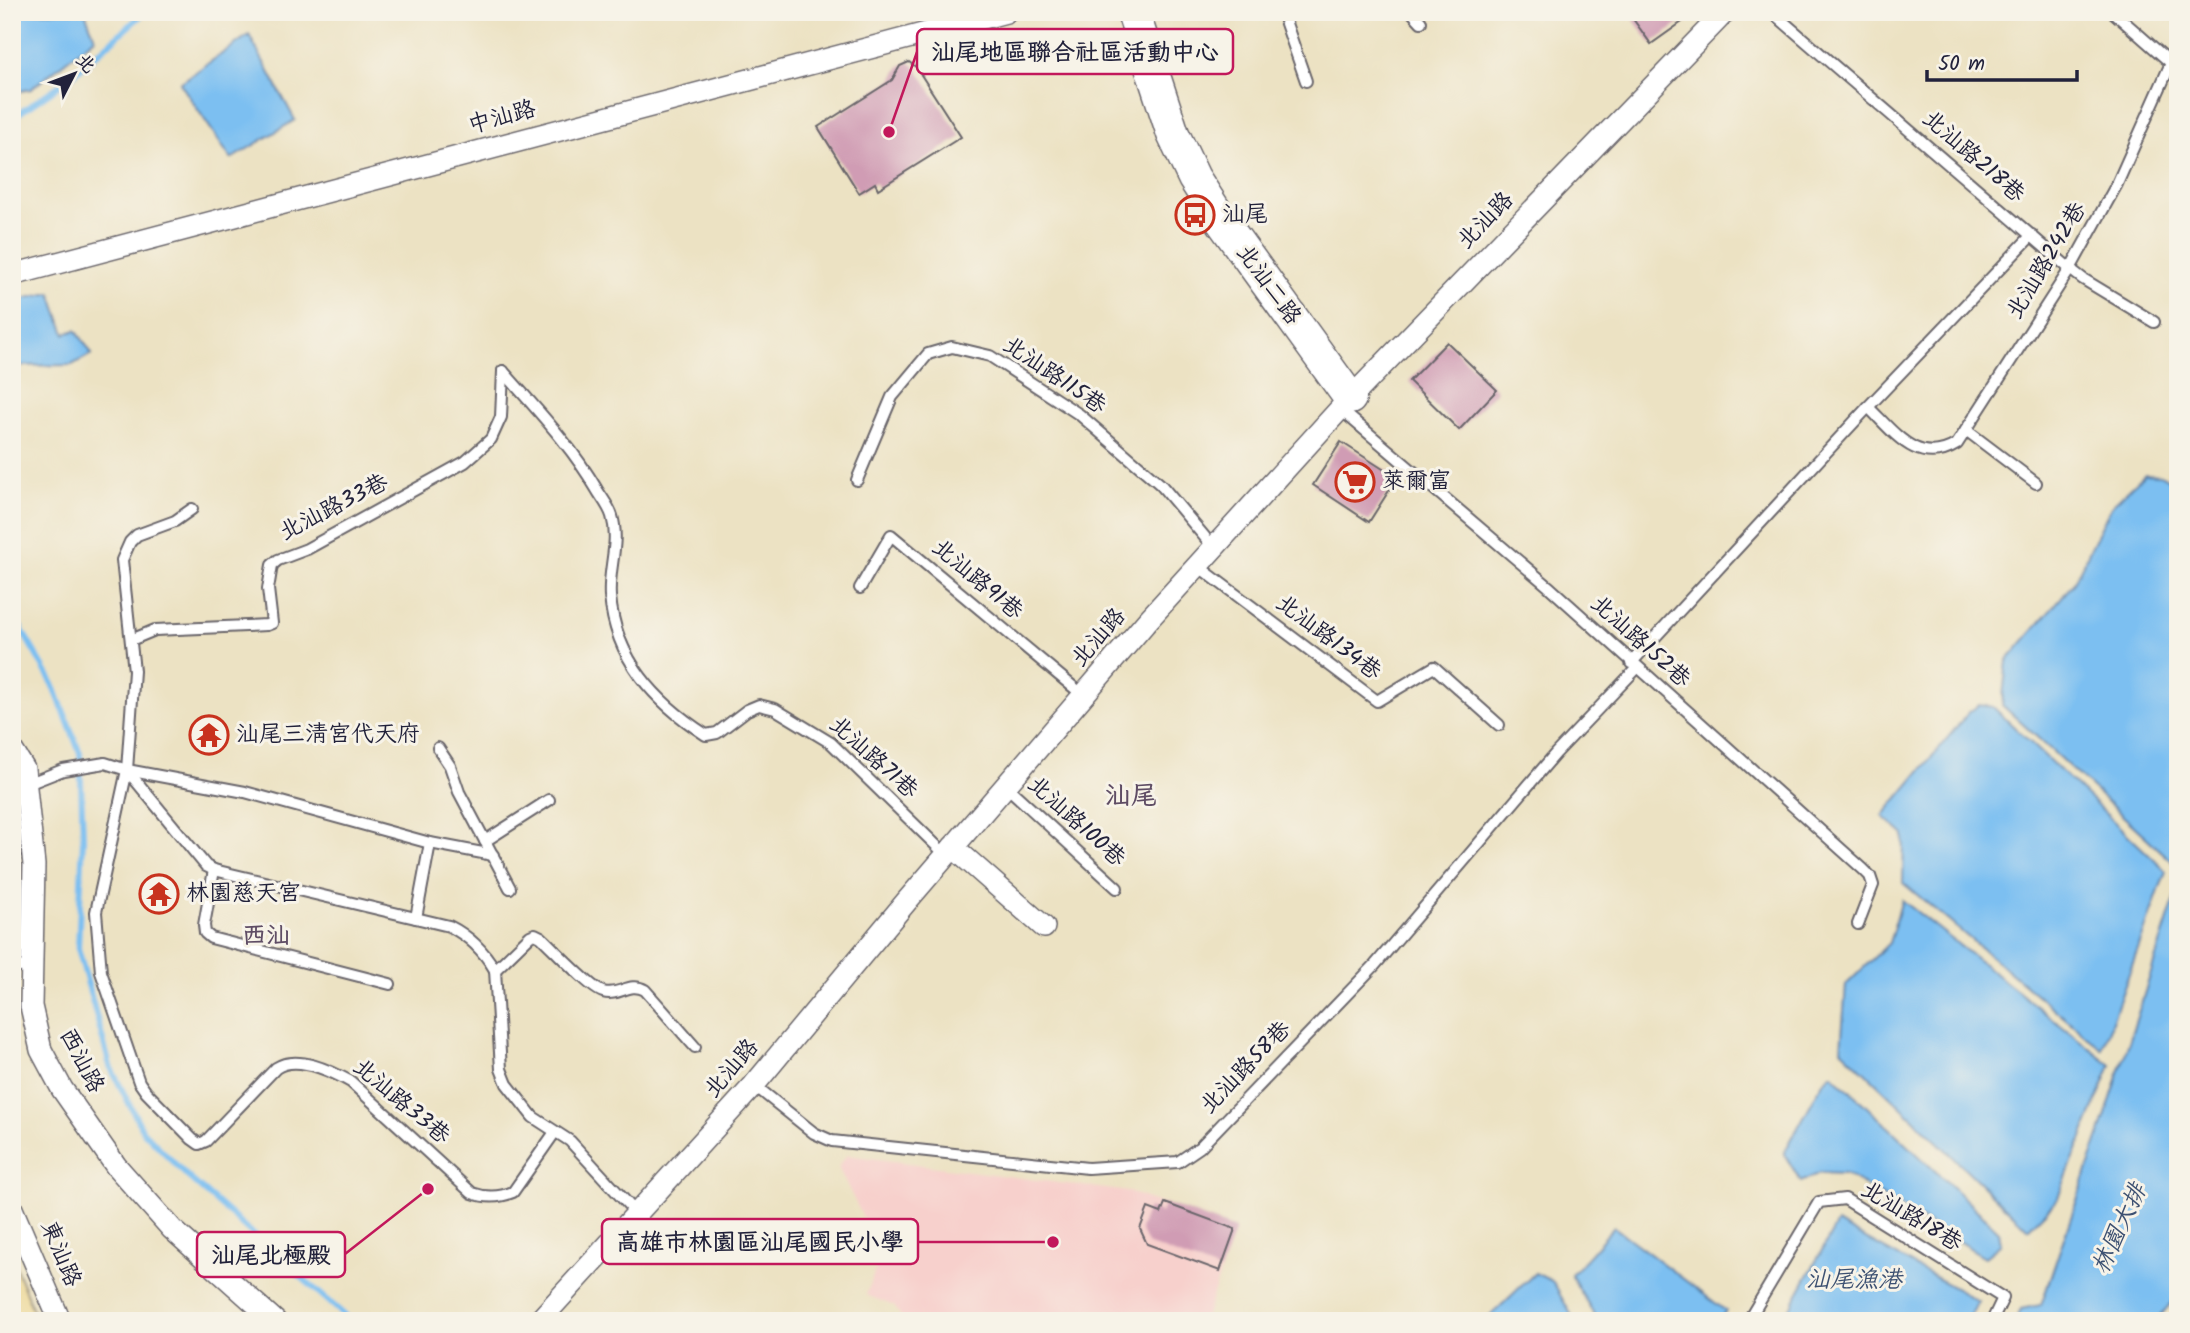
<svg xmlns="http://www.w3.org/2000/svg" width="2190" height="1333" font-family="Kalam,'LXGW WenKai TC',sans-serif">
	<rect width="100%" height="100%" fill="#f7f3e8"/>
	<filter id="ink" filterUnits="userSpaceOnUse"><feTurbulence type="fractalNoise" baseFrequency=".0143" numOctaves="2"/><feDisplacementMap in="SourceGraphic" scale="14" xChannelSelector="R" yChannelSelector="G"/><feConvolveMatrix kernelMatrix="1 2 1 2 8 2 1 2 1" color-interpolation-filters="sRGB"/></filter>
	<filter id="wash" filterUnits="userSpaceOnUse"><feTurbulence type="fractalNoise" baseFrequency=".00686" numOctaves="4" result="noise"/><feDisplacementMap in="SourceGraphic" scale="28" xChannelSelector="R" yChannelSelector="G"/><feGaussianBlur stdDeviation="1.57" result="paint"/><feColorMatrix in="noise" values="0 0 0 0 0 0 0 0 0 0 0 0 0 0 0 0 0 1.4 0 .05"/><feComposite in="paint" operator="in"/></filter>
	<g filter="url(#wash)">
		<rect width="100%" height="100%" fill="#ece2c3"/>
		<path fill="#f7d0cc" d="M847 1155 1129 1192 1235 1230 1204 1321H904L894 1306 866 1295 881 1254 838 1167Z"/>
		<path fill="#eeda9e" stroke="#887e6c" stroke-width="2" d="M12 1259 36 1317 38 1321H12Z"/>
		<g fill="#7bbff1" stroke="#4e7096" stroke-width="2">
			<path d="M12 12H85L95 38 31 89 15 92 12 82Z"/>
			<path d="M249 35 295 120 231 159 180 83Z"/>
			<path d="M51 293 65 334 76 330 92 354 72 365 12 366V301Z"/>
			<path d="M2145 474 2161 475 2178 485V851L2173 862 2002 705 2007 661 2073 584 2112 505Z"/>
			<path d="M1979 705 1993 707 2166 871 2102 1049 1903 883 1904 835 1883 816 1969 712Z"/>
			<path d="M2178 888V1295L2156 1321H2016L2021 1309 2041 1305 2100 1133Z"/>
			<path d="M1902 900 2111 1065 2057 1200 2028 1229 1841 1049 1846 985 1889 943Z"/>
			<path d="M1832 1074 1999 1231 2001 1244 1985 1257 1845 1174 1819 1173 1801 1182 1784 1153 1823 1082Z"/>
			<path d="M1837 1223 1978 1301 1968 1321H1783Z"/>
			<path d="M1614 1227 1726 1311 1719 1321H1598L1571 1275Z"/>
			<path d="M1535 1273 1552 1281 1575 1321H1485Z"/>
		</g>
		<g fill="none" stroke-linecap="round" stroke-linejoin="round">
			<g stroke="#7bbff1" stroke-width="6">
				<path d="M12 118 66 81 145 12"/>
				<path d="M12 613 53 684 80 753 83 839 78 948 110 1066 143 1131 187 1176 351 1321"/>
			</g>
		</g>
		<g id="blocks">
			<g fill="#d09cb4">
				<path d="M1628 12H1675L1682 22 1651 44Z"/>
				<path d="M909 62 916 67 961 137 878 189 875 183 859 193 818 127 892 80 900 66Z"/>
				<path d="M1447 342 1497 390 1459 430 1409 381Z"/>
				<path d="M1341 442 1397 478 1369 522 1313 485Z"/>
				<path d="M1165 1203 1235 1229 1220 1271 1147 1244 1140 1229 1148 1208 1161 1213Z"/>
			</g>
		</g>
	</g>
	<g filter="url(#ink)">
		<use href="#blocks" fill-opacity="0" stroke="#69656b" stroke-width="2"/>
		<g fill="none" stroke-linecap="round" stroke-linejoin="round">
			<g stroke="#69656b" stroke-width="14">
				<g id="lane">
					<path d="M1282 12 1306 81"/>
					<path d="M1412 12 1421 22"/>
					<path d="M1772 12 2070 269 2083 279 2154 322"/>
					<path d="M503 371C536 409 571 445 596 488 601 497 609 506 612 516 620 543 608 568 610 596 615 659 655 702 706 735L717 733 747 710 759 705 775 709 831 743 946 855"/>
					<path d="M1868 407C1894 432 1918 468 1957 444L2070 269 2117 184 2171 63 2113 12"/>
					<path d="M1340 409 1548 586 1863 869 1870 876 1873 885 1858 924"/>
					<path d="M1966 430 2036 483"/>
					<path d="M857 480 892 397 928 354 952 347 990 356 1080 415 1161 485 1214 548"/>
					<path d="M192 509 175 521 137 535 130 542 122 560 134 671 127 770 96 912 101 972 139 1082 146 1092 192 1139 199 1144 206 1141 276 1068C297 1054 331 1071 351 1082L472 1193C486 1198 499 1198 513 1192L555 1132"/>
					<path d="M1198 566 1377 701 1434 667 1499 725"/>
					<path d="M860 588 891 535 1084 696"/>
					<path d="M131 640 155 630 267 625 272 623 268 589 272 565 278 560 307 549 465 462 491 439 501 417 503 371"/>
					<path d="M1631 663 1868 407 2032 235"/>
					<path d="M438 748 450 766 459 792 510 888"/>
					<path d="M127 770 245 792 430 843 493 855"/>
					<path d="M25 785 63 770 105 763 127 770 206 866 214 870 449 926C469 936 484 951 495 970L501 1069 507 1084 533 1117 570 1141 637 1214"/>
					<path d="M1006 786 1117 888"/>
					<path d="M485 841 549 800"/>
					<path d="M214 870 204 925 205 933 211 938 390 984"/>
					<path d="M416 918 430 843"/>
					<path d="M12 968 32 965"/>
					<path d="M495 970 530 936 535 934 541 937C553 948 591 989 603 992 619 997 629 981 645 990L695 1047"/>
					<path d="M754 1085 814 1133 832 1141 1088 1168 1178 1162 1200 1147 1375 965 1556 753 1637 668"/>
					<path d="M1748 1321 1819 1202 1845 1199 2003 1298 1992 1321"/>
				</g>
			</g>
			<g stroke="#69656b" stroke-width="24">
				<g id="street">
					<path d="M12 275 1006 12"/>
					<path d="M12 750 24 769 34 865 31 1006 41 1050 62 1089 116 1166 172 1229 275 1321"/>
					<path d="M953 847 1044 927"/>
					<path d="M12 1209 60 1321"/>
					<path d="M539 1321 754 1085 906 902 1148 620 1340 409 1725 12"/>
				</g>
			</g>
			<g stroke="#69656b" stroke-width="35">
				<path id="secondary" d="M1133 12 1173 134 1194 178 1219 217 1350 398"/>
			</g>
			<use href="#lane" stroke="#fff" stroke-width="10"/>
			<use href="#street" stroke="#fff" stroke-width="21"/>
			<use href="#secondary" stroke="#fff" stroke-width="32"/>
		</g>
	</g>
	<defs>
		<g id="bus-ring" transform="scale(2.0125)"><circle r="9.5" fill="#f7f3e8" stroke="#c8321e" stroke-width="1.5"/><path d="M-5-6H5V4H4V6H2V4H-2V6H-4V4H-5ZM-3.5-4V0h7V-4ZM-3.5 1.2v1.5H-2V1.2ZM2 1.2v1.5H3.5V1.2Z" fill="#c8321e"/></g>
		<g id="supermarket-ring" transform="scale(2.0125)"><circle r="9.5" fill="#f7f3e8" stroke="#c8321e" stroke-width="1.5"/><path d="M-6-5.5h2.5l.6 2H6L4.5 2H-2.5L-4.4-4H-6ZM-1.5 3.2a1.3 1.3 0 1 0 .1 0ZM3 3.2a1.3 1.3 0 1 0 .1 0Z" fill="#c8321e"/></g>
		<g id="temple-ring" transform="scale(2.0125)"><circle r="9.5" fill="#f7f3e8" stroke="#c8321e" stroke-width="1.5"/><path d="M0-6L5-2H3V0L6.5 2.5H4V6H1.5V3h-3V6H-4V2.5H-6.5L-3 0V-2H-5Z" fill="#c8321e"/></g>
	</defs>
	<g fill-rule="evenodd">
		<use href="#bus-ring" x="1195" y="215"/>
		<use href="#supermarket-ring" x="1355" y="482"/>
		<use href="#temple-ring" x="209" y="735"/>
		<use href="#temple-ring" x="159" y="894"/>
	</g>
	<g text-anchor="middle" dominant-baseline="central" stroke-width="6" stroke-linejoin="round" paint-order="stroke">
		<g font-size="23" fill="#22223b" stroke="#f7f3e8">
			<text transform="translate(502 118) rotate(-15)">中汕路</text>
			<text transform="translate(1973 157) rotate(41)">北汕路218巷</text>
			<text transform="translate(1486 221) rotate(-46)">北汕路</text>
			<text transform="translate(2047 261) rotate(-59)">北汕路242巷</text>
			<text transform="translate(1268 285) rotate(54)">北汕二路</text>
			<text transform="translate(1054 376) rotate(34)">北汕路115巷</text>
			<text transform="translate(334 508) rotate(-27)">北汕路33巷</text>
			<text transform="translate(977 580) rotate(40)">北汕路91巷</text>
			<text transform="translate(1099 638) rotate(-49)">北汕路</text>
			<text transform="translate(1328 638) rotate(37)">北汕路134巷</text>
			<text transform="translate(1640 642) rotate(42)">北汕路152巷</text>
			<text transform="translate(873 758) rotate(42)">北汕路71巷</text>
			<text transform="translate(1076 822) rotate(42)">北汕路100巷</text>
			<text transform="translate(81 1061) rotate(62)">西汕路</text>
			<text transform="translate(1246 1068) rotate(-46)">北汕路58巷</text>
			<text transform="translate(732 1069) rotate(-49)">北汕路</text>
			<text transform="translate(401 1102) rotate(40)">北汕路33巷</text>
			<text transform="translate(1911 1217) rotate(31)">北汕路18巷</text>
			<text transform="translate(60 1254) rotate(67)">東汕路</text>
		</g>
		<g font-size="23" fill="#22223b" stroke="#f7f3e8" text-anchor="start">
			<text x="1222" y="215">汕尾</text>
			<text x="1382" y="482">萊爾富</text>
			<text x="236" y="735">汕尾三清宮代天府</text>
			<text x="186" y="894">林園慈天宮</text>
		</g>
		<g font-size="24" font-weight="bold" fill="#5f4d65" stroke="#f7f3e8">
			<text x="266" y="936">西汕</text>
		</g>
		<g font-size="24" font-style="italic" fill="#3d5172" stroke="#f7f3e8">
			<text transform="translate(2120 1229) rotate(-65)">林園大排</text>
			<text x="1854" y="1280">汕尾漁港</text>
		</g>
		<g font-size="26" font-weight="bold" fill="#5f4d65" stroke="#f7f3e8">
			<text x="1131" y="797">汕尾</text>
		</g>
	</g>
	<path fill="none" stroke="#c2185b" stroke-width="2.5" d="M889 132L917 52M1053 1242L918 1242M428 1189L345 1254"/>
	<g fill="#c2185b" stroke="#f7f3e8" stroke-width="2.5">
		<circle cx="889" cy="132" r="7"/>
		<circle cx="1053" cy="1242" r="7"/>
		<circle cx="428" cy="1189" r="7"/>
	</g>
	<g fill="#f7f3e8" stroke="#c2185b" stroke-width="2.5">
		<rect x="917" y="29" width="316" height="45" rx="7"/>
		<rect x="602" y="1219" width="316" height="45" rx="7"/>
		<rect x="197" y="1232" width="148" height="45" rx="7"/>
	</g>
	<g font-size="24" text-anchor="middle" font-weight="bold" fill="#22223b">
		<text x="1075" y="60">汕尾地區聯合社區活動中心</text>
		<text x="760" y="1250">高雄市林園區汕尾國民小學</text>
		<text x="271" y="1263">汕尾北極殿</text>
	</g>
	<rect width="2190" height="1333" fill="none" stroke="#f7f3e8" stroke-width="42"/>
	<g transform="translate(74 74) rotate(48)" stroke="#f7f3e8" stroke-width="5" paint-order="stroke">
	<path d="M0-5L12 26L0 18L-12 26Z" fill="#22223b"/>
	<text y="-10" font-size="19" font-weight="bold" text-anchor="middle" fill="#22223b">北</text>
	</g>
	<path d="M1927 70v10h150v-10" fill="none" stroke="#22223b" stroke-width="3.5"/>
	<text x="1938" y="70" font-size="21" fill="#22223b" stroke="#f7f3e8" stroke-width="5" paint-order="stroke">50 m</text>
</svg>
